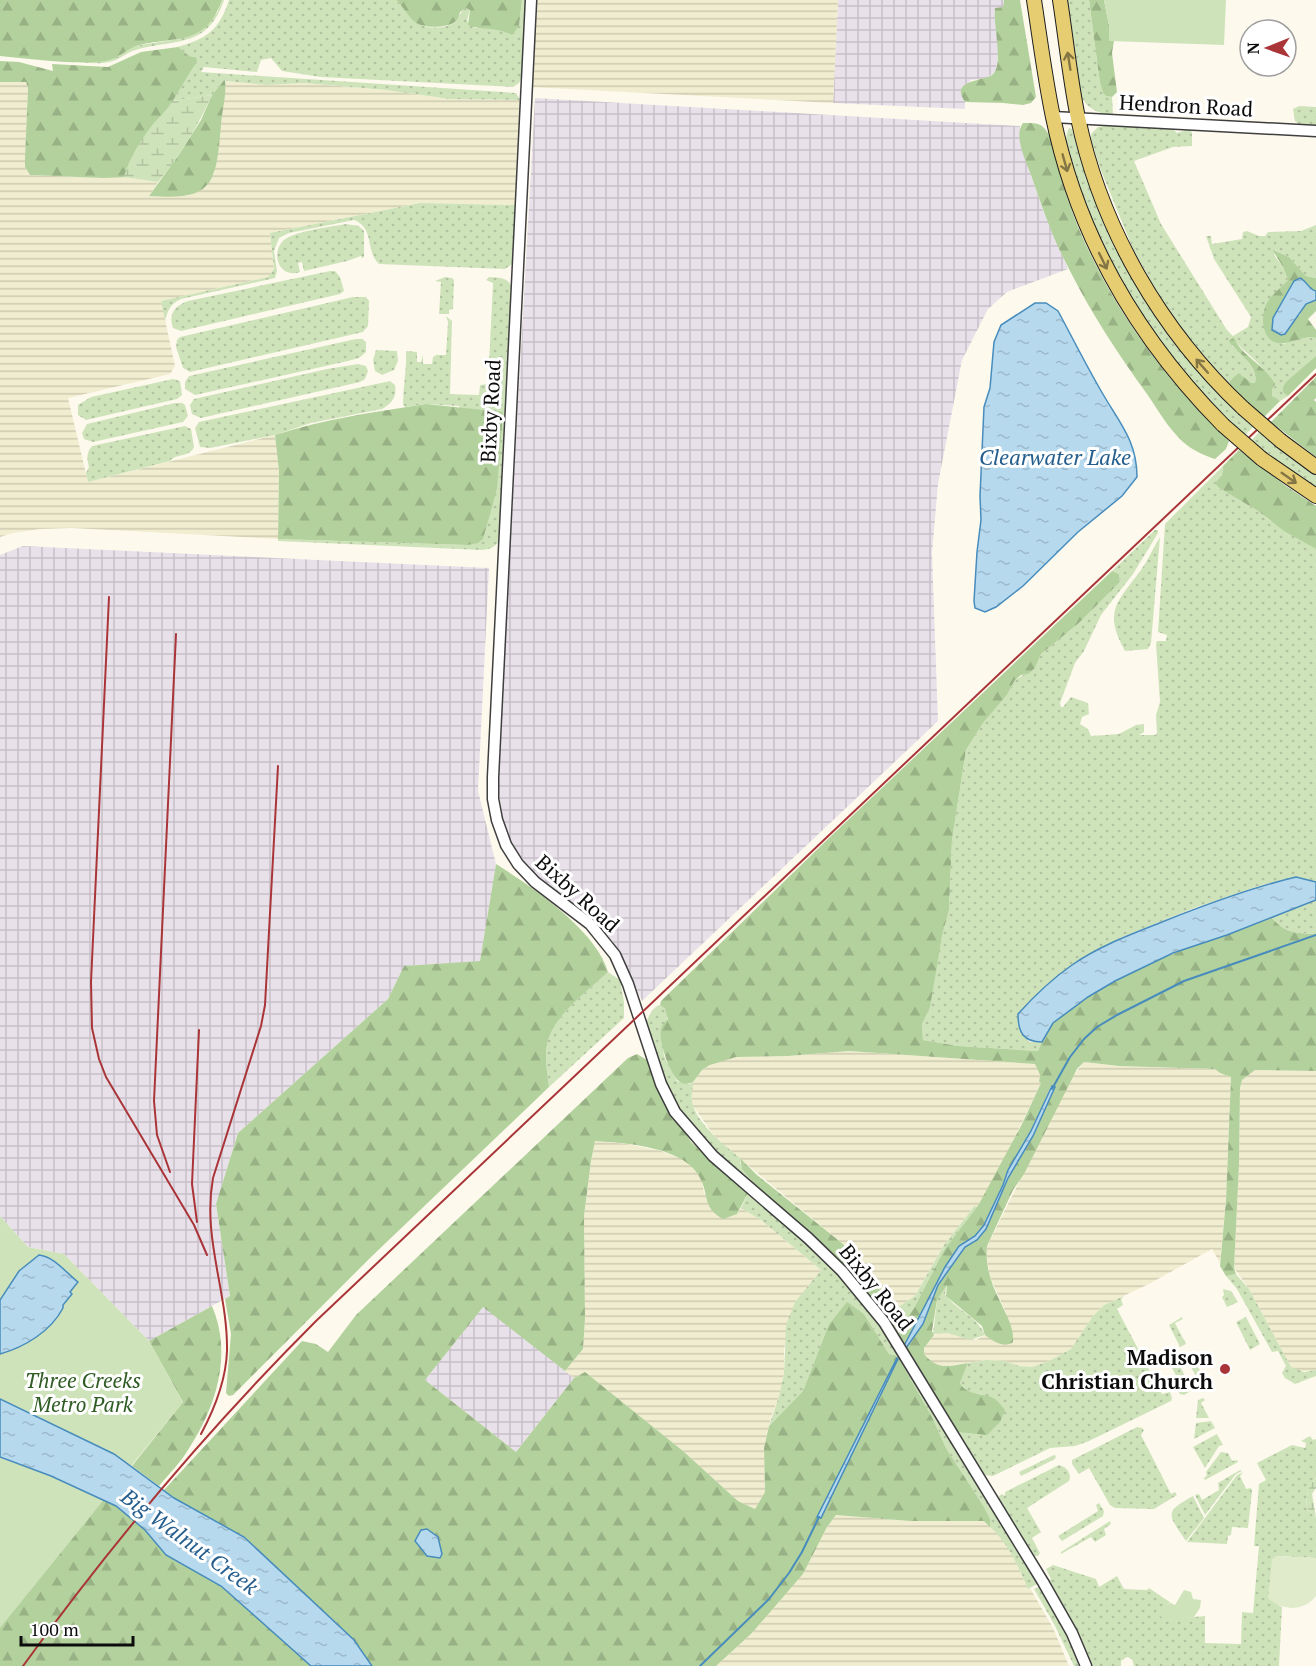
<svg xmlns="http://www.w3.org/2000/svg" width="1316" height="1666" font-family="'PT Serif',serif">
	<defs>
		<pattern id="industrial-grid" width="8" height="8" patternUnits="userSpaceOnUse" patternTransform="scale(1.5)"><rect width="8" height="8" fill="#e9e1ea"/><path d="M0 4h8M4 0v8" fill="none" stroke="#c7c0c8"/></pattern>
		<pattern id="farmland-rules" width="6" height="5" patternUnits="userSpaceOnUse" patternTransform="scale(1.5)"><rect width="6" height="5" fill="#f0edd0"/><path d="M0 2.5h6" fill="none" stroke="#cdcab1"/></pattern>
		<pattern id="grass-dots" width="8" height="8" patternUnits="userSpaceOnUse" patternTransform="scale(1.5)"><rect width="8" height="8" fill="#cfe3bb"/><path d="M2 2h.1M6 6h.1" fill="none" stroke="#b1c2a0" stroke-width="1.8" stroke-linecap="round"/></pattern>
		<pattern id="forest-firs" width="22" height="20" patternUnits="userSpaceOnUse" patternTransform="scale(1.5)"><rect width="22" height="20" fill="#b3d19c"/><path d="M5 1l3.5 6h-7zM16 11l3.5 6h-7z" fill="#99b285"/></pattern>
		<pattern id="wetland-marsh" width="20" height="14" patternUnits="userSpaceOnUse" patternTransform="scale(1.5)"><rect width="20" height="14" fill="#cfe3bb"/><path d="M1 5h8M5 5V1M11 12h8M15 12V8" fill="none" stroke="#b1c2a0"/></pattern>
		<pattern id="water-ripples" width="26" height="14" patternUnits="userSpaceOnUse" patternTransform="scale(1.5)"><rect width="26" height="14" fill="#b7d9ee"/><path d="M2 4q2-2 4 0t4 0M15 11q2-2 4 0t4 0" fill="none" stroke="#9cb9cb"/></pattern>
	</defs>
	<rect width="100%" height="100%" fill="#fdfaed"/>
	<g fill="url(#industrial-grid)">
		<path d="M838 0H1004L996 71 987 78 971 80 962 98 965 102V109L833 103Z"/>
		<path d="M535 98 1020 126V143L1043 210 1068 269 1007 292 988 309 962 360 938 484 932 553 938 721 642 1001 627 967 612 940 572 902 531 871 513 845 504 825 497 781Z"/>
		<path d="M23 546 489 568 478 791 496 864 480 962 404 966 388 999 238 1133 216 1204 230 1296 149 1341 64 1254 28 1247 0 1216V555Z"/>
		<path d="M483 1306 574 1378 516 1452 425 1380Z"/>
	</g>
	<g fill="url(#farmland-rules)">
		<path d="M535 0H838L833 103 530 87Z"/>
		<path d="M226 81 266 85 304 83 386 90 450 99 520 100 516 205 420 203 270 233 274 270 268 277 161 301 175 366 170 374 68 398 88 482 275 435 279 471 278 539 72 528 40 529 13 533 0 537V82H26L28 88 25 157V167L30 175 104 178 118 176 139 179 158 182 149 196 167 197 191 195 214 174Z"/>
		<path d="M849 1051 1035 1064 1040 1075 1039 1082 1041 1083 1002 1164 979 1204 976 1208 974 1206 944 1245 915 1296 898 1307 883 1296 867 1270 843 1244 727 1148 713 1134 693 1106 691 1092 693 1082 702 1070 718 1061 736 1057 788 1056Z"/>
		<path d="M1084 1062 1119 1066 1215 1069 1220 1073 1231 1077 1226 1200 1220 1263 1212 1249 1149 1284 1104 1305 1093 1316 1071 1349 1049 1361 1032 1367 1019 1366 1005 1361 986 1360 947 1366H936L924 1354V1348L934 1335 939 1333H948L976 1340 985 1335 1003 1345 1007 1315 990 1277 986 1255 987 1246 1070 1080Z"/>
		<path d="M1255 1070 1316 1071V1370L1310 1371H1297L1291 1367 1249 1289 1234 1268 1239 1165 1240 1088 1242 1080Z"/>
		<path d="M595 1141 627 1144 661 1151 687 1161 694 1168 702 1181 704 1193 737 1214 741 1208 761 1220 821 1270 795 1302 784 1349V1374L779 1396 771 1417 764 1448 765 1492 755 1509 738 1501 683 1451 585 1372 574 1378 565 1371 583 1349 585 1319 584 1216 591 1161Z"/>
		<path d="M836 1515 910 1521H984L1001 1536 1014 1557 1028 1589 1030 1588 1053 1628 1069 1666H716L752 1633 803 1574 827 1527Z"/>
	</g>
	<g fill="url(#grass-dots)">
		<path d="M222 0H224C208 47 179 39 139 49 128 51 120 60 109 62 97 65 80 62 68 61H106L119 56 129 48 140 45 179 39 217 13Z"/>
		<path d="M229 0H396C403 6 406 12 411 18 421 30 444 30 455 22 461 18 459 11 466 8L470 9 467 21 475 28C494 25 501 34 519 26L522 0H527L522 76 519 83 513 87 321 77 282 71 271 58 261 60 257 72 204 67 201 72 516 93 520 100 450 99 386 90 304 83 266 85 226 81 225 79 212 95 172 101 192 69 196 57 189 56 177 47C206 39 219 31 229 0Z"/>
		<path d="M1067 0H1089L1100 83 1103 93 1106 96 1112 97 1113 115C1099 114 1087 109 1081 96Z"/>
		<path d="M1299 106 1316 107V125L1299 124 1295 121 1293 109Z"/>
		<path d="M1110 125 1171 127 1177 133 1190 129 1192 133V146L1173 147 1134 161 1161 224 1227 330 1233 336 1248 327 1251 317 1214 259 1206 236H1211L1212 244 1242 239 1243 232 1247 231 1259 236H1265L1268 232 1301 231 1316 225V278L1306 276 1289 257 1275 250 1274 255 1283 267 1288 280C1273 299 1264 302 1264 328L1283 344C1293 341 1307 335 1316 338V356L1283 387 1288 396 1280 401 1276 400 1272 396C1271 366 1252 361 1235 341L1232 346C1243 353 1258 370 1255 383H1252L1237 373 1230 386 1180 327 1157 292 1133 249 1100 168 1091 140V134L1098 127Z"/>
		<path d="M1069 128 1072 129 1086 178 1105 224 1237 413 1253 427 1244 436 1230 420 1227 422 1223 417C1200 391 1170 361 1151 333 1119 286 1094 235 1076 181 1071 165 1061 144 1069 128Z"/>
		<path d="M420 203 516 205 512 264 505 269 379 264C365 251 375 228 354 220L289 233 279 238 274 251 277 271 275 278 181 299C170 304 168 310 165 321L161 301 268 277 274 269 270 233Z"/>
		<path d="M346 224 359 226 364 231V257L362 258 361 256 347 261 304 271 302 262 298 263 300 272C279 279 271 254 282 242 291 231 331 227 346 224Z"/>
		<path d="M330 271H335L340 277 344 291 340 294 181 331 173 328C168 313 175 306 188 301Z"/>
		<path d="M445 277 452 278 454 280 453 309 449 310V314H439L441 282 435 281Z"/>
		<path d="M489 277C501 278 507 277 512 287L500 539C496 547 491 549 482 550L278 541V539L467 545 486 528 492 501 497 489 459 406 426 404 405 407 403 404C403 386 407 368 406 351L417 352V362H421L423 355V364H432L433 357 436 355H446L448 322 446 316 452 321 450 394 479 395 480 385 488 384 493 283 486 280Z"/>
		<path d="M353 297H366L369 301 368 326 363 332 190 372 183 368 176 347 177 340 180 337Z"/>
		<path d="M356 339H362L366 342V352L359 358 348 361 195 395 185 389V382L189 376Z"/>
		<path d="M376 350 397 351 398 361 394 370 382 375 375 371 373 360Z"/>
		<path d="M358 364 366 366 368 371 365 379 360 382 201 418 192 414 190 405 194 399 327 369Z"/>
		<path d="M173 379 180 381 182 395 177 399 86 420 78 415V405L91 397Z"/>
		<path d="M390 381 395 385C397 397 392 403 382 409L311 423 275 435 210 448 200 447 195 428 199 422Z"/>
		<path d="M175 403H182L185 405 188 416 183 422 93 442 84 439 82 433 87 424Z"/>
		<path d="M185 426 191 429 194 447C189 458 176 453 170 461L88 482 86 473 89 467C87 459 86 453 92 446Z"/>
		<path d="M1259 432 1316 473V490L1267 456 1269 452 1267 454 1251 441Z"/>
		<path d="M1223 466 1222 474 1216 483 1219 488 1258 511 1269 520 1316 549V882L1296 877 1259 886 1194 908 1120 938 1072 965 1047 984 1018 1014 1021 1031 1029 1042H1042L1038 1051 958 1046 923 1040 922 1024 925 1017 942 936 949 910 952 840 966 750 983 723 1007 695 1015 680 1035 668 1041 654 1079 623 1120 582 1119 574 1112 571 1155 530H1158V533L1133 574 1101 615 1084 651 1075 663 1060 703 1061 707H1063L1071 697 1088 703 1089 714 1082 717 1080 724 1088 729 1091 736 1119 734 1136 725 1144 724V732L1139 735H1155L1157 733 1156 715 1160 702 1156 644 1157 641H1166L1167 635 1158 632 1165 524Z"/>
		<path d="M1160 537 1151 643 1148 649 1125 651C1103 611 1117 602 1141 570 1148 560 1153 548 1160 537Z"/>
		<path d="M1316 900V934C1295 933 1286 934 1271 917Z"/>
		<path d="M608 972 620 980 624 1002V1018L549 1087C547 1071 543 1050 550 1035 561 1010 589 990 608 972Z"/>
		<path d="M660 1005C672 1014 668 1020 661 1030L664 1056 677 1081 689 1084 693 1082C693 1090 690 1097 693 1105 698 1124 725 1146 740 1158 739 1169 749 1174 753 1182L751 1184C726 1162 685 1125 670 1095 660 1073 654 1048 645 1025 648 1018 652 1007 660 1005Z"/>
		<path d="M748 1193 822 1256 866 1304 899 1353 1039 1583 1028 1589C1018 1566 1009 1544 990 1527V1519L984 1507 946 1448 932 1417 901 1362 895 1355 889 1354 864 1314 847 1303 829 1324 803 1391 769 1426 779 1396 784 1374 786 1325 795 1302 821 1270 761 1220 741 1208Z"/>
		<path d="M975 1205 976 1208 944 1250 914 1308 900 1328 898 1336 876 1301 880 1296 885 1295 898 1307 915 1296 944 1245Z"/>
		<path d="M1236 1274 1249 1289 1291 1367 1304 1372 1316 1370V1376L1295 1384 1285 1378 1282 1373 1286 1366 1278 1351 1272 1352 1237 1289 1226 1276Z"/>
		<path d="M947 1284 945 1294C956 1310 978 1317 985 1335L970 1340 948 1333 933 1334 937 1300Z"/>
		<path d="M1223 1289 1231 1291 1238 1302 1227 1307 1222 1297 1224 1295Z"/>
		<path d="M1124 1296 1121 1299 1123 1305 1117 1309 1162 1394 1170 1392 1172 1398 1171 1401 1089 1441 1075 1446 1050 1448 993 1476 984 1475 955 1430 983 1394C973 1393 965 1393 960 1383L968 1363 986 1360 1005 1361 1019 1366 1032 1367 1049 1361 1071 1349 1093 1316 1104 1305Z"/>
		<path d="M1182 1317 1183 1319 1175 1323 1186 1344 1180 1347 1169 1325Z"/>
		<path d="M1246 1317 1260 1344 1250 1350 1236 1322Z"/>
		<path d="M1195 1361 1209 1388 1200 1384 1191 1367 1193 1365 1192 1363Z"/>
		<path d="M1177 1365 1181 1368 1190 1387 1189 1392 1184 1395 1180 1394 1177 1390 1178 1387 1181 1385 1172 1368Z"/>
		<path d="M1203 1398 1205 1400 1201 1403 1209 1418H1196L1198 1400Z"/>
		<path d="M1211 1421 1215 1428 1194 1439 1196 1423Z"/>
		<path d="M1137 1427 1142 1428 1144 1430 1141 1435 1171 1494 1175 1492 1177 1495 1154 1509 1115 1508 1110 1505 1089 1468 1079 1474 1072 1464V1460Z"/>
		<path d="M1217 1434 1223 1445 1219 1446 1205 1468 1193 1447Z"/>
		<path d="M1310 1436 1313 1440 1316 1439V1478C1307 1486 1307 1496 1306 1507L1316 1517V1558L1278 1556V1605L1282 1607 1279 1666H1134L1132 1659 1127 1657 1121 1661V1666H1090L1047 1581 1051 1579 1046 1569 1053 1565 1096 1579 1099 1587 1117 1576 1124 1589 1147 1590 1149 1588 1171 1603 1167 1604 1169 1621C1179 1618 1194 1617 1205 1616V1643L1241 1644 1242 1612 1253 1613 1259 1546H1254L1259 1484 1266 1480 1257 1463 1292 1445 1305 1448 1306 1443 1301 1441Z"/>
		<path d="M1221 1452 1228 1453 1232 1461 1237 1460 1238 1462 1205 1480 1204 1478 1207 1475 1206 1472Z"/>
		<path d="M1054 1455 1056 1456 1055 1459 1021 1476 1019 1472Z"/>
		<path d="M1059 1465C1067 1467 1072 1474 1069 1481L1027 1508 1041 1532 1032 1538 1040 1553 1038 1556H1033L999 1502V1496L1002 1494 1005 1496V1492Z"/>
		<path d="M1240 1470 1242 1471 1236 1474 1205 1515 1195 1495 1199 1494 1202 1500 1219 1490 1218 1483Z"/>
		<path d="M1243 1472 1240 1476 1246 1489 1251 1488 1252 1491 1248 1528 1232 1527 1231 1535 1228 1536 1227 1544 1187 1542 1237 1475Z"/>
		<path d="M1193 1496 1204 1518 1186 1541C1168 1514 1163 1513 1193 1496Z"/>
		<path d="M1099 1503 1104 1511 1103 1516 1062 1541 1058 1536 1098 1511 1096 1505Z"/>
		<path d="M1110 1521 1111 1524 1104 1529 1106 1535 1095 1542 1091 1537 1061 1554V1552Z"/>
		<path d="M1040 1586 1067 1634 1081 1666H1074L1055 1626 1034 1589Z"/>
	</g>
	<g fill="url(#forest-firs)">
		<path d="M0 0H222C205 46 178 36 139 45 127 48 119 59 106 61 75 65 32 59 0 56Z"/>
		<path d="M396 0H522L519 26 512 35C495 26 482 31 468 25L470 10 466 8 460 12C459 15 459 19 456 21 449 28 423 29 415 22 409 18 403 6 396 0Z"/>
		<path d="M1004 0H1020L1036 97 1031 103 1023 105 1003 103 965 102C948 78 988 82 994 73 1003 61 993 25 995 8L1003 7Z"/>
		<path d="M1089 0H1104L1109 25V41H1114L1112 53 1117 92 1112 97 1106 96 1103 93 1100 83Z"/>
		<path d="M178 47 189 56 196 57 197 61 169 107 153 125 135 152 124 177 104 178 30 175 25 167V157L28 88 26 82H0V61L19 62 53 71 52 64 108 67 141 52Z"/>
		<path d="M225 79C227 94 222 110 221 125 216 184 214 201 149 196L180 153 201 120 212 95Z"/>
		<path d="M1023 123C1031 123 1039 122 1044 128 1054 138 1055 158 1059 171 1064 190 1071 208 1078 227 1113 309 1164 379 1229 441L1226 449 1215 459C1203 455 1192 450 1183 442 1168 428 1158 410 1147 394 1118 354 1091 313 1069 269 1053 239 1042 207 1031 175 1026 161 1013 136 1023 123Z"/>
		<path d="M1274 250 1289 257 1306 276 1316 278V291L1294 281 1280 307 1299 316 1306 304 1316 300V311L1308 319 1316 330V338C1306 335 1295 342 1285 343 1261 347 1259 315 1268 301 1273 293 1282 287 1288 280L1283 267 1273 251Z"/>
		<path d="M1234 337C1239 354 1265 365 1275 384L1272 389V396L1280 401 1264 417 1230 386V381L1238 373 1252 383H1255C1259 367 1239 353 1230 343L1229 341Z"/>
		<path d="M1316 356V368L1288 396 1283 392V387L1286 382Z"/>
		<path d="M1316 377V398L1314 400 1316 402V457L1271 422Z"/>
		<path d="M426 404 503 412 497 489 483 539 478 543 467 545 278 539 279 471 275 435C324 419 375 412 426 404Z"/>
		<path d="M1239 450 1286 486 1316 506V549L1284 531 1258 511 1219 488 1215 483 1222 475 1223 466Z"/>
		<path d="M1112 571 1119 574 1120 582 1079 623 1041 654 1035 668 1028 674 1021 675 1015 680 1007 695 983 723 966 750 952 840 949 910 942 936 930 1007 922 1024 923 1040 958 1046 1038 1051C1042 1042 1046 1030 1053 1023 1113 968 1198 946 1271 917 1286 934 1295 933 1316 934V1071L1255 1070 1242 1080 1240 1088 1239 1165 1234 1268 1236 1274 1226 1276 1220 1266 1226 1200 1231 1077 1220 1073 1215 1069 1119 1066 1084 1062 1077 1069 1024 1174 1013 1190 987 1246C985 1265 991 1284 1000 1301 1006 1315 1014 1326 1013 1342 1004 1349 993 1341 985 1335L982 1326 946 1296 947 1285 937 1300 932 1331 934 1335 924 1348V1354C938 1371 949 1366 968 1363L960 1383C967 1396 983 1392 995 1399 999 1402 1002 1406 1005 1410L1000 1422 987 1435 959 1432 955 1430 906 1348 923 1324 938 1285 965 1247 977 1240 986 1229 1008 1178 1033 1136 1055 1087 1051 1086 1031 1131 1008 1170 1003 1185 984 1225 975 1236 959 1246 945 1267 904 1346 898 1336 900 1328 914 1308 944 1250 979 1204 1021 1126 1041 1083 1039 1082 1040 1075 1035 1064 849 1051 788 1056 736 1057 710 1065 702 1070 693 1082C688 1084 683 1085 679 1081 670 1075 656 1036 662 1026 663 1023 666 1021 668 1019L665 1009 660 1005 661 1001 830 837Z"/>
		<path d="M496 864C531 886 597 931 608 972 589 990 561 1010 550 1035 543 1050 547 1071 549 1087L370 1258 233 1395 229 1396 226 1393 231 1334 225 1299 230 1296 216 1204 238 1133 388 999 404 966 480 961Z"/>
		<path d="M637 1054 647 1060 659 1089 691 1142 748 1193 737 1214 723 1219C703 1208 709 1197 701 1180 688 1147 626 1143 595 1141L591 1161 584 1216 585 1319 583 1349 565 1371 483 1307 425 1380 516 1452 574 1378 585 1372 683 1451 738 1501 755 1509 765 1492 764 1448 769 1426 803 1391 829 1324 847 1302 864 1314 889 1354 895 1355 901 1362 932 1417 946 1448 984 1507 990 1519V1527L984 1521H910L836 1515 827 1527 803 1574 752 1633 716 1666H372L354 1640 164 1490 302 1341 316 1344 328 1352 356 1315 628 1058Z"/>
		<path d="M740 1158 757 1175 843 1244 867 1270 881 1289 883 1296 876 1301 877 1305 832 1253 751 1184 753 1182 742 1169Z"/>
		<path d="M212 1306C233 1355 216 1407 188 1450 180 1463 169 1474 159 1486L132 1466 183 1402 149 1341Z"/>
		<path d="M0 1457 51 1476 116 1506 145 1530 166 1555 221 1586 311 1666H0Z"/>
	</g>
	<g fill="url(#wetland-marsh)">
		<path d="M212 95C198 126 180 156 158 182L124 177C129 158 142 138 154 123 161 115 168 110 172 101Z"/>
		<path d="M1316 1478V1488L1312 1494 1316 1517 1306 1507C1307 1496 1307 1486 1316 1478Z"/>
	</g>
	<g fill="#cfe3bb">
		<path d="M1104 0H1226L1224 45 1109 41V25Z"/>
		<path d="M0 1216 28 1247 64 1254 149 1341 183 1402 0 1628Z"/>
		<path d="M1184 1590 1191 1592 1193 1599 1201 1600 1200 1608 1194 1617 1169 1621 1161 1617 1160 1613 1165 1605 1171 1603 1175 1605Z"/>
	</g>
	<path fill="#e0ebcb" d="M1277 1556 1316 1558V1596C1304 1612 1282 1611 1268 1598L1272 1559Z"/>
	<g fill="url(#water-ripples)" stroke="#478cbc" stroke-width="1.5">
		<path d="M1300 278C1307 281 1309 290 1316 291V300L1306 304 1285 334 1281 335 1272 330 1273 318 1294 281Z"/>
		<path d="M1035 303H1046L1058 311C1072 337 1085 363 1100 389 1117 420 1137 439 1137 477L1122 496 1078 532 1023 586 996 607 985 612 975 608 974 601 977 552 981 520 980 496 984 407 990 388 994 342 1001 325Z"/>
		<path d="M1296 877 1316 882V900L1227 935 1173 953 1115 981 1088 997 1053 1023 1042 1042C1023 1042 1018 1032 1018 1014 1034 996 1052 979 1072 965 1099 946 1132 934 1162 922 1207 904 1250 888 1296 877Z"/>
		<path d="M1052 1086 1055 1087 1033 1136 1008 1178 986 1229 977 1240 965 1247 938 1285 923 1324 906 1348 904 1346 945 1267 959 1246 975 1236 984 1225 1003 1185 1008 1170 1031 1131Z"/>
		<path d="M39 1255C55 1257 66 1273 78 1282L70 1292 72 1294 63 1305V1308C51 1331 25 1347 0 1354V1300L19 1271Z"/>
		<path d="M897 1358 898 1359 821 1518 817 1517Z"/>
		<path d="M0 1399 114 1454 174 1498 244 1537 354 1640 372 1666H311L221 1586 166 1555 145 1530 116 1506 51 1476 0 1457Z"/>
		<path d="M427 1529 438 1537 442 1554 440 1558 427 1556 415 1541 421 1530Z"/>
	</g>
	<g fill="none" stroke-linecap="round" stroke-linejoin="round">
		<g stroke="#478cbc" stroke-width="2">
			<path d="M1052 1089 1070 1057 1084 1039 1097 1027 1117 1015 1184 981 1316 935"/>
			<path d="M700 1666 769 1599 789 1573 802 1552 819 1517"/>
		</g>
		<g stroke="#3f3f3f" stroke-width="13">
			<g id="tertiary">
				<path d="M531 0 493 777V799L497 820 506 845 518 864 535 882 590 924 615 955 628 984 661 1084 675 1112 713 1156 808 1238 842 1271 884 1322 1043 1582 1072 1633 1086 1666"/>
				<path d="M1053 117 1316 131"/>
			</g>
		</g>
		<g stroke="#1d1d1d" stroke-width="16">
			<g id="primary">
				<path d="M1034 0C1040 39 1045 79 1053 117 1078 238 1138 339 1223 425"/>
				<path d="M1060 0C1066 39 1070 79 1078 118 1101 228 1161 331 1243 408"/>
				<path d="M1281 441 1316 467"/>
				<path d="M1262 459 1316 496"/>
			</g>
		</g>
		<use href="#tertiary" stroke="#fff" stroke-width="10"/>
		<use href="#primary" stroke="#e7cd72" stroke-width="14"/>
		<g stroke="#aa3539" stroke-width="2">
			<path d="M109 597 91 982 92 1028 99 1059 106 1077 194 1225 207 1255"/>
			<path d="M170 1172 157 1135 154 1101 176 634"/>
			<path d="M197 1222 192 1184 199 1030"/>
			<path d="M201 1434C215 1408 226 1381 227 1351 228 1292 202 1239 213 1178L261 1026 265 1005 278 766"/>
			<path d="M23 1666C112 1543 209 1428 316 1321L1316 374"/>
		</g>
		<g stroke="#1d1d1d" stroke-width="16" stroke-linecap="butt">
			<g id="primary-bridge">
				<path d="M1243 408 1281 441"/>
				<path d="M1223 425 1262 459"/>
			</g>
		</g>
		<use href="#primary-bridge" stroke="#e7cd72" stroke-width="14"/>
	</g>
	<defs><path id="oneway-shaft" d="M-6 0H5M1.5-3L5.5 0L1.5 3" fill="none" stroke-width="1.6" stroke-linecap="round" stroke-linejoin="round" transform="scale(1.5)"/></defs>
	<g stroke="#847644">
		<use href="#oneway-shaft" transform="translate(1069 61) rotate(-99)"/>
		<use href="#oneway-shaft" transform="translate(1065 163) rotate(74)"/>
		<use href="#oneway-shaft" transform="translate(1103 261) rotate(64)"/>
		<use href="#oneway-shaft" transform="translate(1202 366) rotate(-131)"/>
		<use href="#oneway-shaft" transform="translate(1289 478) rotate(35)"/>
	</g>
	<circle fill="#aa3539" stroke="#fff" stroke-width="2" cx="1225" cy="1369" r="6"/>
	<g text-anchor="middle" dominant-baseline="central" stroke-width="6" stroke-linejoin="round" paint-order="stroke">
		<g font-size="21" fill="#0c0c0c" stroke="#fff">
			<text transform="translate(1186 105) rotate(3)">Hendron Road</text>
			<text transform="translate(490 411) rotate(-87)">Bixby Road</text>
			<text transform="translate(578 893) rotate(42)">Bixby Road</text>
			<text transform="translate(877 1287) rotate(51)">Bixby Road</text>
		</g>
		<g font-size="21" font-weight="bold" fill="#0c0c0c" stroke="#fff" text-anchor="end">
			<text x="1213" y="1357">Madison<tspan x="1213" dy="24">Christian Church</tspan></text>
		</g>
		<g font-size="21" font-style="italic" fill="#2f5b24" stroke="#fff">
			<text x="83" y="1380">Three Creeks<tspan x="83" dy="24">Metro Park</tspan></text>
		</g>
		<g font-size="22" font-style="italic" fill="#255e8d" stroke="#fff">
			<text x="1055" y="456">Clearwater Lake</text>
			<text transform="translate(190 1541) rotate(36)">Big Walnut Creek</text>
		</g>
	</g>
	<g transform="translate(1268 48) rotate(269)"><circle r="28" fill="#ffffff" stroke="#9e9e9e" stroke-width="1.5"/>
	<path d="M0-4.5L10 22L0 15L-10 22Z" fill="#aa3539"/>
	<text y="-9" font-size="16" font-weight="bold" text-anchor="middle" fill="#0c0c0c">N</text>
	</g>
	<path d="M21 1636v9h112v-9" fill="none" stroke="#0c0c0c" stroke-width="3"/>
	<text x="30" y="1636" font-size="18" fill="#0c0c0c" stroke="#ffffff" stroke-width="4.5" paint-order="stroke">100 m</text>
</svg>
